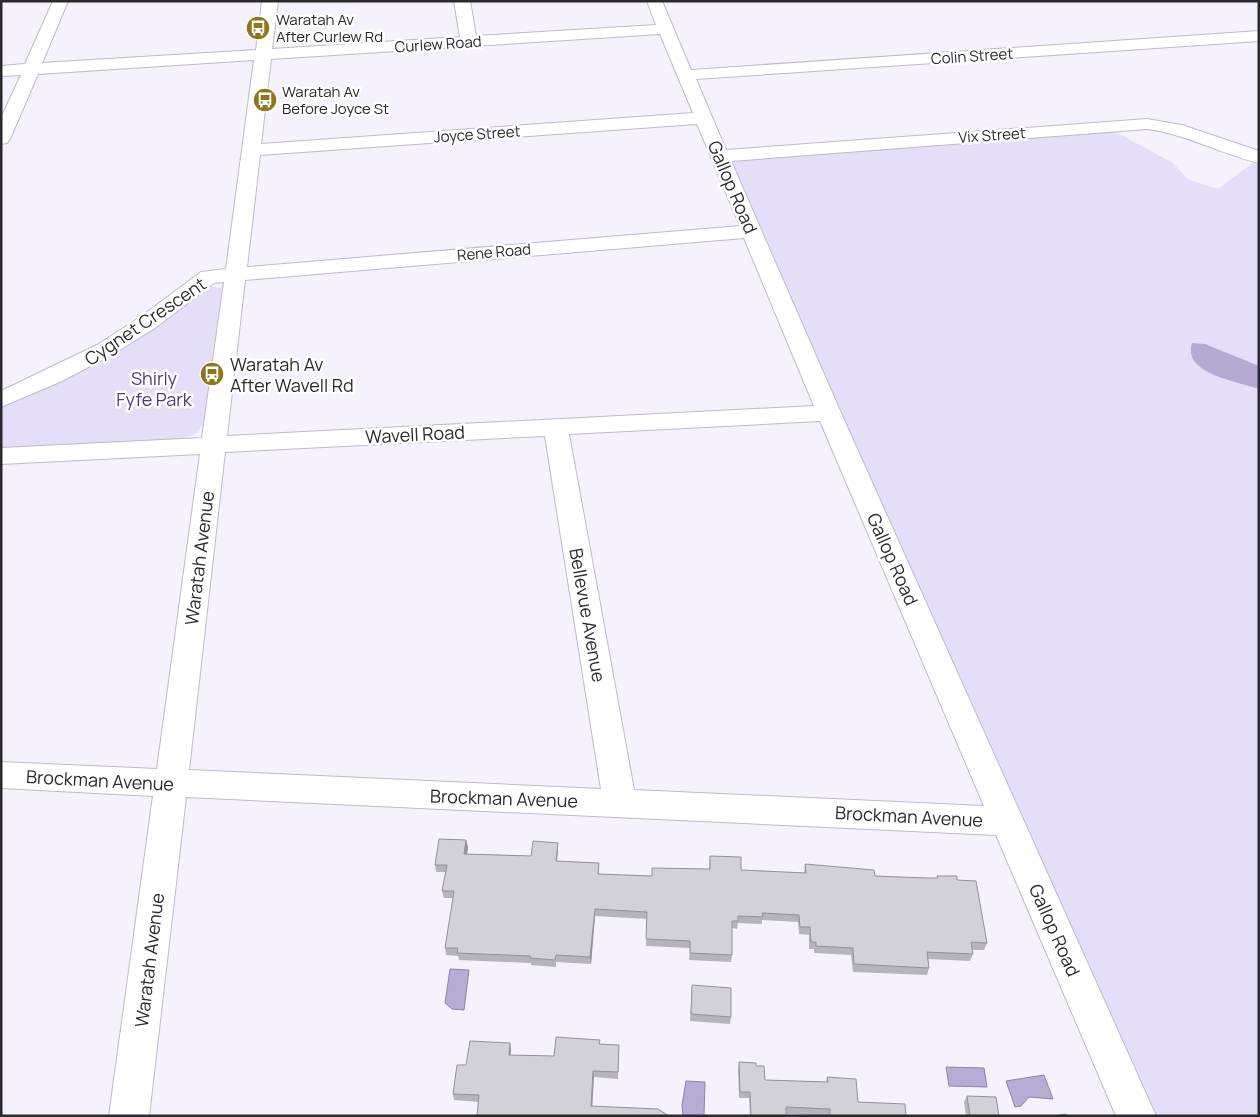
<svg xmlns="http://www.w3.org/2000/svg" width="1260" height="1117" font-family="Manrope,sans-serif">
	<rect width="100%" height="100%" fill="#f5f2fd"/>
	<g fill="#e5def9">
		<path d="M1112 130 1173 163 1189 180 1218 189 1259 158V1116H1142L723 157Z"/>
		<path d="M212 287 222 288 203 425 195 434 177 441 1 450V406L200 289Z"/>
	</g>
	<path fill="#b5aad3" d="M1192 343 1205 344 1259 366V389C1237 381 1182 374 1192 343Z"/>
	<g fill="#b7acd6" stroke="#8d85a3">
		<path d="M450 969 469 970 464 1010 452 1009 445 1003Z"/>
		<path d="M946 1067 984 1068 987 1087 949 1086Z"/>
		<path d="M1044 1075 1053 1099 1029 1097 1021 1106 1015 1107 1006 1081Z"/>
		<path d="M686 1081 705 1082 704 1116H683L682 1105Z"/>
	</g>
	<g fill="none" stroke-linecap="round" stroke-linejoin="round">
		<g stroke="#bdbbc4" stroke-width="2">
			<path id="minor" d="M53 1H68L42 63 256 50 262 1H278L272 49 460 37 454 1H470L476 36 656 25 647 1H662L691 70 1259 31V41L696 79 726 150 1147 119 1182 125 1259 151V163C1221 154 1186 134 1147 129L731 161 841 413 1156 1116H1116L996 835 186 797 149 1116H109L153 796 1 788V762L157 769 200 454 1 464V448L202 438 224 282 214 283 155 328 113 354 62 381 1 407V391L97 345 139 318 201 272 226 269 254 60 38 74 10 139 7 143 1 144V118L21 75 1 76V66L25 64ZM660 34 693 113 261 144 271 59ZM697 124 740 226 247 267 260 155ZM744 238 814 406 227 436 245 280ZM820 421 984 806 634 790 569 434ZM545 436 601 789 189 770 225 452Z"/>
		</g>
		<use href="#minor" fill="#fff" fill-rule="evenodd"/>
	</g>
	<g fill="#b5b3bb">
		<path d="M466 840 468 847 467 854 531 856 558 850 557 861 599 863V874L652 876 709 869 710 856 741 870 804 873 805 864 875 876 926 878H937V876L957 880 987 943 984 950H972L973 954 970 961 928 959 929 968 927 975 853 972 851 955 814 953V949H809V935L799 934 798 922 762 920V924L738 923 737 929 732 928V955L731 962 689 960 690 948 646 946 647 919 595 916 591 964 556 962V967L531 965V963L459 960 458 956 446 955 445 948 453 898H444L442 891 446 872H436L435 865Z"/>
		<path d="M692 985 731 1017 730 1024 690 1021Z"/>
		<path d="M510 1043 511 1050 510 1055 554 1056 600 1044 619 1051 618 1079 594 1077 479 1102 454 1100 453 1094 466 1065Z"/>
		<path d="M739 1062 756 1066 765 1080 826 1082 827 1077 858 1102 906 1116H828L786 1114V1116H750L749 1098H739L738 1069Z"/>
		<path d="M967 1096 999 1116H966L964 1102Z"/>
	</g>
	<g fill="#939298">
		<path d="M466 840 468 847 466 861 464 854Z"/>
		<path d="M558 843V850L556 868V861Z"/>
		<path d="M595 909V916L591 964 590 957Z"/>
		<path d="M510 1043 511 1050 510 1061 509 1055Z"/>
		<path d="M593 1071 594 1077 592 1112 591 1106Z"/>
	</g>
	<g fill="#d2d0d9" stroke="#939298">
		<path d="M439 839 466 840 464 854 531 856 533 841 558 843 556 861 599 863 598 874 652 876V868L710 869V856L741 857V870L806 873 805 864 874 870 875 876 926 878H938L937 876H957V880L976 881 987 943 971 942 973 954 927 952 929 968 854 964 853 948 816 946V942H811L810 927H800L799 915 762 913 763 917 738 916V921H732V955L690 953V941L646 939 647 912 595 909 590 957 556 955 555 960 530 958V956L457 953 458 948H445L454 891H442L447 865H435Z"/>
		<path d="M692 985 731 988V1017L691 1014Z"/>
		<path d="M556 1037 600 1040 599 1044 619 1045 618 1072 593 1071 591 1106 658 1109 669 1116H477L479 1095 453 1094 457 1065H466L470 1041 510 1043 509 1055 554 1056Z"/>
		<path d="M739 1062 756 1063V1066H764L765 1080 828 1082 827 1077 856 1079 858 1102 905 1104 906 1116H830V1109L786 1107V1116H751L750 1092H740Z"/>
		<path d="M967 1096 996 1097 999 1116H970Z"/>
		<path d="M1066 1114 1067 1116H1055Z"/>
	</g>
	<defs>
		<g id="bus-disc" transform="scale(1.25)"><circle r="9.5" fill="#91751b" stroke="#fff"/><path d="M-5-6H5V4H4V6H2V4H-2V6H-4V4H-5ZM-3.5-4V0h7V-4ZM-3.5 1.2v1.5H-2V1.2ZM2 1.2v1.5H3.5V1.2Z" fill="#fff"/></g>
	</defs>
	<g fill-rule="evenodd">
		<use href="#bus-disc" x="258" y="28"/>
		<use href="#bus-disc" x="265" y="100"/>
		<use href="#bus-disc" x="212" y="374"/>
	</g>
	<g text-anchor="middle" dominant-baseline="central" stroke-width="5" stroke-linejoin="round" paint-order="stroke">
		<g font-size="15" fill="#2a292d" stroke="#fff" text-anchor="start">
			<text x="276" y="19">Waratah Av<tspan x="276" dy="17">After Curlew Rd</tspan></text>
			<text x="282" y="91">Waratah Av<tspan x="282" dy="17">Before Joyce St</tspan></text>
		</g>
		<g font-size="15" fill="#2a292d" stroke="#fff">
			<text transform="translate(438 44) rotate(-4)">Curlew Road</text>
			<text transform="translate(972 56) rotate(-4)">Colin Street</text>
			<text transform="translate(477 134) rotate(-4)">Joyce Street</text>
			<text transform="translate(992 135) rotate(-4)">Vix Street</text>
			<text transform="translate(494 252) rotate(-5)">Rene Road</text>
		</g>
		<g font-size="18" fill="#2a292d" stroke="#fff">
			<text transform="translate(733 187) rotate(67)">Gallop Road</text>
			<text transform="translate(145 321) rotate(-34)">Cygnet Crescent</text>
			<text transform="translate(415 434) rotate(-3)">Wavell Road</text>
			<text transform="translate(199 558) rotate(-83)">Waratah Avenue</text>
			<text transform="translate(893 559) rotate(66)">Gallop Road</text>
			<text transform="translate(588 615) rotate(80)">Bellevue Avenue</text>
			<text transform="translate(100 780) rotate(3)">Brockman Avenue</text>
			<text transform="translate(504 798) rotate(2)">Brockman Avenue</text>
			<text transform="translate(909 816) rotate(3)">Brockman Avenue</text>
			<text transform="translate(1055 930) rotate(66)">Gallop Road</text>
			<text transform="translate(149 960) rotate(-83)">Waratah Avenue</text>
		</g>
		<g font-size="18" fill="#2a292d" stroke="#fff" text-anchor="start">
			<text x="230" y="364">Waratah Av<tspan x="230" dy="21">After Wavell Rd</tspan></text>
		</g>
		<g font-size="18" fill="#4d3c72" stroke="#fff">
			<text x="154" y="378">Shirly<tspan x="154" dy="21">Fyfe Park</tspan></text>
		</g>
	</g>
	<rect width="1260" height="1117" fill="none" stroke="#2a292d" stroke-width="5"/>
</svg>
